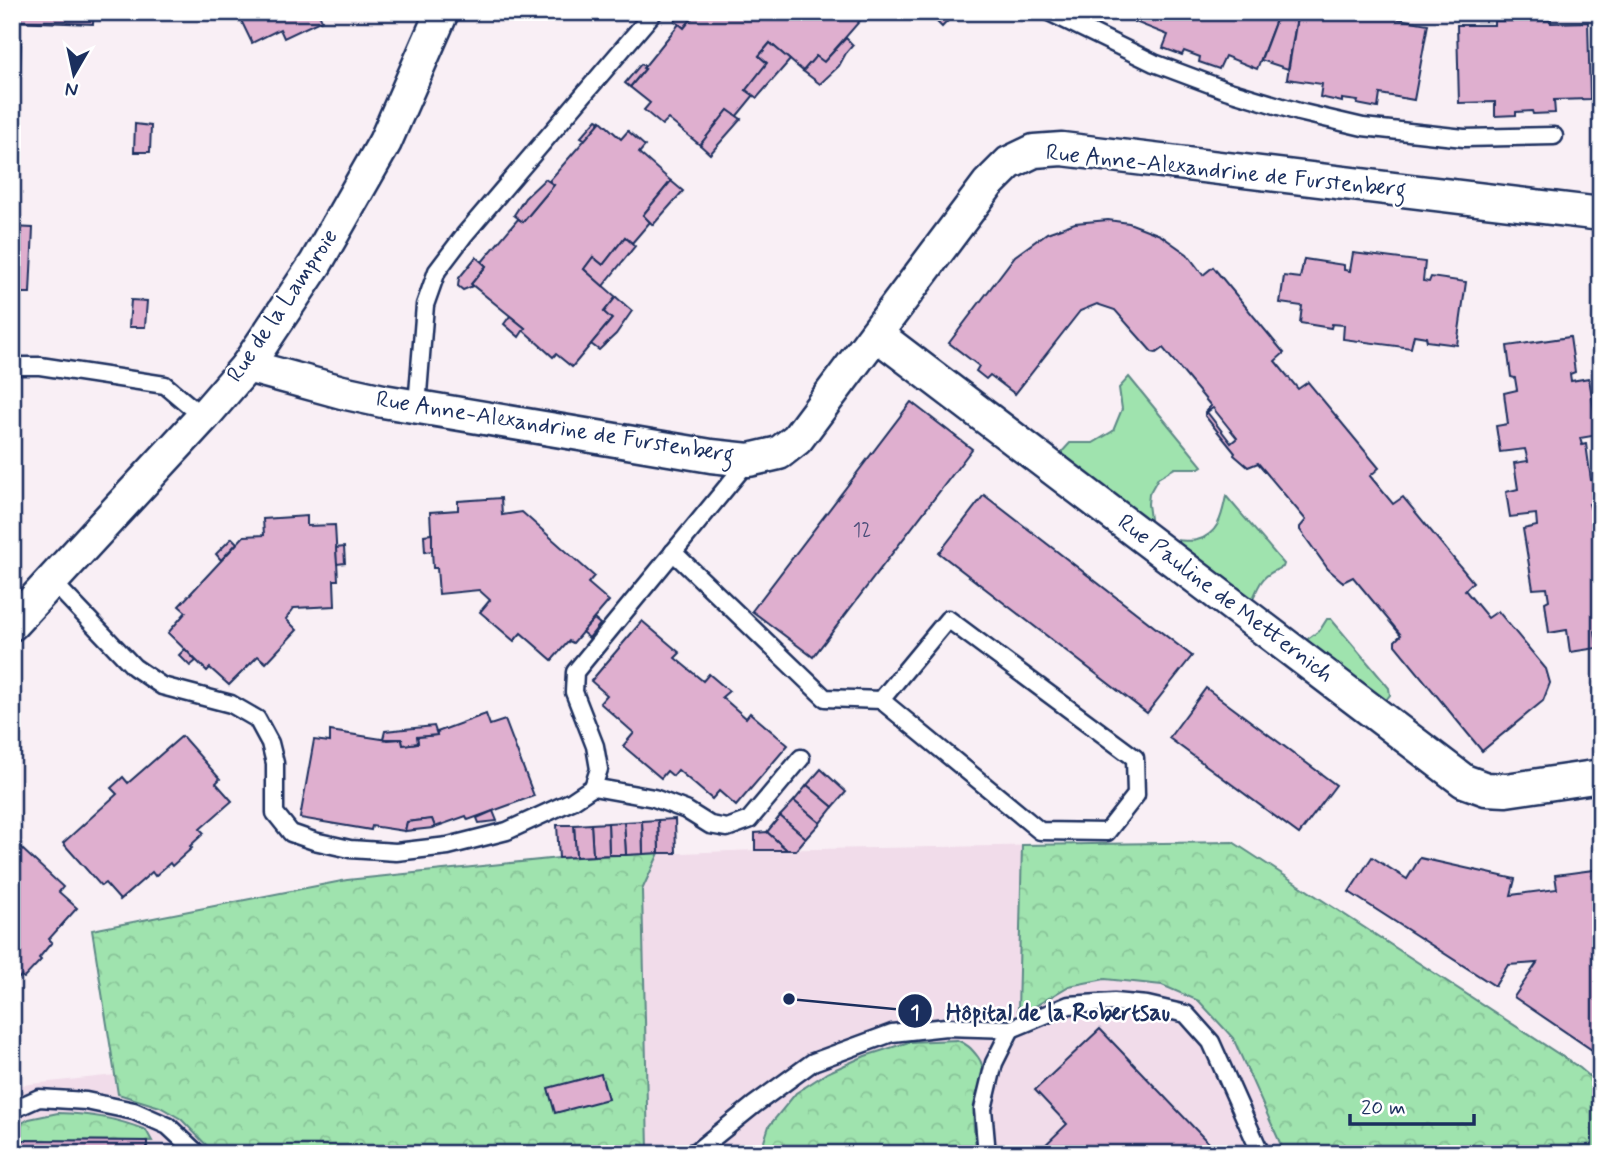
<svg xmlns="http://www.w3.org/2000/svg" width="1613" height="1166" font-family="Mynerve,sans-serif">
	<defs>
		<pattern id="park-crowns" width="20" height="18" patternUnits="userSpaceOnUse" patternTransform="scale(1.75)"><rect width="20" height="18" fill="#9fe3ae"/><path d="M2 6a3 3 0 1 1 6 0M12 15a3 3 0 1 1 6 0" fill="none" stroke="#88c398"/></pattern>
	</defs>
	<rect width="100%" height="100%" fill="#f9eff5"/>
	<filter id="ink" filterUnits="userSpaceOnUse"><feTurbulence type="fractalNoise" baseFrequency=".0143" numOctaves="2"/><feDisplacementMap in="SourceGraphic" scale="14" xChannelSelector="R" yChannelSelector="G"/><feConvolveMatrix kernelMatrix="1 2 1 2 8 2 1 2 1" color-interpolation-filters="sRGB"/></filter>
	<g filter="url(#ink)">
		<path fill="#f1dcea" d="M1233 842 1580 1068 1601 1086V1154H12V1086L115 1075 92 930 347 880 559 858 755 850Z"/>
		<g fill="#9fe3ae" stroke="#5d8986" stroke-width="2">
			<path d="M1129 377 1202 466 1199 468H1175L1158 478 1149 494 1148 504 1150 519 1145 522 1060 459V454L1070 443H1093L1113 431 1122 409 1119 388Z"/>
			<path d="M1226 496 1284 564 1283 567C1262 575 1260 582 1252 601L1172 543 1174 540C1181 540 1190 542 1197 540 1219 534 1222 515 1226 496Z"/>
			<path d="M1327 619H1331L1389 688 1390 695 1386 700 1380 702 1305 641 1320 630Z"/>
		</g>
		<g fill="url(#park-crowns)" stroke="#5d8986" stroke-width="2">
			<path d="M1233 842 1580 1068 1601 1086V1154H1285L1233 1038 1199 1001 1162 985 1105 979 1069 986 1027 1011 1018 1012 1022 845Z"/>
			<path d="M659 853 642 890 648 1149 584 1154H215L181 1119 160 1107 118 1094 92 930 347 880 559 858Z"/>
			<path d="M957 1040C967 1044 971 1048 978 1057 990 1073 977 1092 974 1109 972 1124 975 1139 977 1154H760L769 1126 796 1093 827 1073 865 1056 909 1042Z"/>
			<path d="M58 1113C91 1114 115 1118 146 1130L152 1141 16 1140 15 1154H12V1129L29 1119Z"/>
		</g>
		<g fill="#dfafcf" stroke="#1b2f5e" stroke-width="2" fill-rule="evenodd">
			<path d="M12 12H94L93 24 12 21Z"/>
			<path d="M237 12H318L322 20 284 38 280 29 252 43Z"/>
			<path d="M681 12H697L684 28 675 21Z"/>
			<path d="M697 12H861L865 15 824 62 816 56 803 71 770 43 759 56 767 63 746 90 754 95 736 117 728 110 700 145 668 119 662 125 644 110 650 103 630 87 645 69 643 68 645 66 679 24 684 28Z"/>
			<path d="M934 12H956L942 27 931 16Z"/>
			<path d="M1139 12H1279L1257 69 1225 56 1219 69 1199 62 1200 57 1184 51 1182 55 1163 48 1168 35 1135 22Z"/>
			<path d="M1279 12 1297 17 1288 69 1261 60Z"/>
			<path d="M1298 12H1376L1393 15V18L1428 24 1414 100 1380 94 1378 108 1357 104 1358 101 1342 99V102L1320 97 1322 84 1287 79Z"/>
			<path d="M1551 20V23L1588 22 1590 99 1554 100 1555 113 1533 114 1532 111 1516 112V115L1495 116V102L1459 103 1457 25H1494V21Z"/>
			<path d="M846 38 853 45 846 53 839 66 820 84 803 71 816 56 824 62Z"/>
			<path d="M12 43H21L13 227 33 228 30 293H12Z"/>
			<path d="M770 43 790 60 757 98 746 90 767 63 759 56Z"/>
			<path d="M641 64 645 66 643 68 645 69 630 87 625 83Z"/>
			<path d="M728 110 741 119 710 154 700 145Z"/>
			<path d="M597 119 601 121 586 140 581 137Z"/>
			<path d="M601 121 621 139 628 131 645 146 639 153 671 181 643 215 650 222 632 243 625 237 603 265 593 257 584 269 616 297 604 312 612 319 572 367 556 354 553 357 523 330 525 328 471 284 486 266 482 262 518 219 523 222 554 185 549 181Z"/>
			<path d="M135 124 151 126 150 152H134Z"/>
			<path d="M545 179 554 185 523 222 514 215 525 198Z"/>
			<path d="M671 181 683 191 653 225 643 215Z"/>
			<path d="M1108 220 1129 223 1160 235 1187 254 1203 275 1213 267 1284 353 1275 361 1298 389 1308 382 1379 468 1370 476 1393 504 1403 497 1473 582 1465 590 1488 618 1498 611 1546 669 1550 683 1543 701 1482 751 1395 645V641L1401 635 1353 577 1343 582 1328 569 1300 530V527L1306 520 1258 463 1248 467 1234 455 1235 453 1205 416V412L1211 406 1163 348 1156 353 1152 352 1115 310 1097 304 1080 311 1015 394 990 375 986 379 976 371 979 366 949 343 1015 256 1047 233 1075 223ZM1213 408 1237 438 1231 443 1207 412Z"/>
			<path d="M625 237 635 246 603 286 584 269 593 257 603 265Z"/>
			<path d="M1353 253 1425 262 1423 281 1429 282 1431 277 1466 282 1457 345 1427 341 1426 337 1414 335 1411 348 1343 339 1344 325 1332 324 1331 328 1300 323 1302 306 1280 303 1284 276 1300 278 1304 259 1344 265V270L1350 271Z"/>
			<path d="M476 257 486 266 471 284 473 286 463 290 458 286 459 278Z"/>
			<path d="M616 297 632 311 616 334 599 350 591 344 612 319 604 312Z"/>
			<path d="M131 300 147 301 145 327H129Z"/>
			<path d="M510 316 525 328 519 337 504 324Z"/>
			<path d="M1570 337 1575 372 1570 374 1571 381 1589 378 1598 435 1580 438 1582 445 1586 444 1591 480 1601 478V501L1589 504 1591 510H1596L1601 543V630L1595 631 1597 648 1570 652 1567 630 1549 633 1545 602 1549 600 1547 588 1533 589 1523 529 1537 526 1536 514 1510 517 1506 492 1518 489 1514 463 1528 461 1525 449 1500 452 1496 426 1508 424 1504 393 1517 390 1515 378 1511 377 1507 346Z"/>
			<path d="M911 402 972 449 813 657 752 611Z"/>
			<path d="M984 495 1192 656 1147 713 939 553Z"/>
			<path d="M501 498 502 515 522 512 594 576 588 583 609 601 573 643 569 641 552 660 521 633 514 641 480 612 490 600 479 590 439 594 437 568H433L430 512 458 510V501Z"/>
			<path d="M307 516V526L335 525 338 580H334L335 606 294 608 286 619 297 630 266 663 258 656 229 685 210 668 207 671 168 633 186 612 179 606 244 536 264 535 263 519Z"/>
			<path d="M432 534V551L425 552 424 535Z"/>
			<path d="M232 538 237 543 221 560 216 554Z"/>
			<path d="M344 547 345 563 337 564 336 548Z"/>
			<path d="M594 619 600 624 589 638 582 632Z"/>
			<path d="M642 621 680 653 675 658 703 681 709 674 729 691 722 697 746 718 750 713 788 745 736 806 719 791 712 799 678 770 673 776 667 771 661 778 623 746 634 733 600 703 607 695 591 681Z"/>
			<path d="M185 649 196 661 190 666 179 655Z"/>
			<path d="M1206 688 1336 785 1299 834 1169 738Z"/>
			<path d="M486 714 490 725 505 720 534 796 468 820 466 816 435 827 432 819 407 822 405 831 372 826 371 830 300 818 314 740 330 742V731L388 740 402 739 403 745 418 743 417 737 437 735V732Z"/>
			<path d="M434 726 437 735 417 737 418 743 403 745 402 739H383L385 731Z"/>
			<path d="M182 736 220 779 216 783 232 801 200 829 204 833 190 846 192 848 172 866 170 863 155 876 152 872 120 900 105 883 101 886 63 843 117 794 111 788 123 777 128 783Z"/>
			<path d="M821 769 846 792 833 807 807 785Z"/>
			<path d="M807 785 833 807 820 823 794 801Z"/>
			<path d="M794 801 820 823 806 838 780 816Z"/>
			<path d="M493 811 497 821 479 823 477 818Z"/>
			<path d="M780 816 806 838 796 850H787L767 832Z"/>
			<path d="M432 819 435 827 433 828 405 831 407 822Z"/>
			<path d="M675 819 676 853H659L658 820Z"/>
			<path d="M658 820 659 853 643 854 642 821Z"/>
			<path d="M642 821 643 854 626 855 624 822Z"/>
			<path d="M624 822 626 855H609L608 823Z"/>
			<path d="M608 823 609 855 593 856 591 824Z"/>
			<path d="M591 824 593 856 576 857 574 825Z"/>
			<path d="M557 825H574L576 857 559 858Z"/>
			<path d="M767 832 787 850H755V833Z"/>
			<path d="M21 848 63 887 59 892 77 908 49 939 52 942 39 958 41 960 24 978 21 976 12 985V857Z"/>
			<path d="M1372 857 1407 879 1420 858 1515 879 1511 895 1557 889 1555 875 1601 869V1056L1514 997 1537 963 1508 965 1495 986 1349 892Z"/>
			<path d="M1100 1029 1219 1154H1036L1067 1124 1035 1090Z"/>
			<path d="M601 1074 608 1099 555 1113 548 1088Z"/>
			<path d="M15 1140 147 1141V1154H15Z"/>
		</g>
		<g fill="none" stroke-linecap="round" stroke-linejoin="round">
			<g stroke="#1b2f5e" stroke-width="21">
				<g id="lane">
					<path d="M1049 12 1154 63 1226 90 1299 112 1363 127 1464 138 1554 136"/>
					<path d="M12 366H40L165 385 203 417"/>
					<path d="M417 406 425 305 437 271 465 234 654 12"/>
					<path d="M673 552 825 698 881 700"/>
					<path d="M52 581 134 667 162 686 231 704 257 719 270 743 275 763V813L291 833 314 841 350 849 396 852 448 846 507 831 572 801 593 787 599 769 595 746 574 692 575 672 749 460"/>
					<path d="M948 619 1135 758 1136 795 1107 832 1040 831 881 700Z"/>
					<path d="M593 787 654 798 686 810 710 825 727 828 749 820 801 758"/>
					<path d="M12 1110 39 1098 86 1101 134 1111 168 1126 198 1154"/>
					<path d="M688 1154 697 1151 754 1105 813 1062 892 1033 946 1027 1011 1029 1069 1005 1114 1002 1147 1005 1186 1014 1211 1042 1261 1154"/>
					<path d="M987 1154 983 1109 994 1063 1011 1029"/>
				</g>
			</g>
			<g stroke="#1b2f5e" stroke-width="37">
				<g id="street">
					<path d="M876 334 1464 781 1486 789 1506 790 1601 776"/>
					<path d="M247 366 342 392 383 401 711 456 749 460 779 453 797 439 988 184 1009 163 1034 151 1062 149 1601 214"/>
					<path d="M12 624 203 417 247 366 316 263 385 142 442 12"/>
				</g>
			</g>
			<use href="#lane" stroke="#fff" stroke-width="16"/>
			<use href="#street" stroke="#fff" stroke-width="32"/>
		</g>
	</g>
	<g text-anchor="middle" dominant-baseline="central" stroke-width="5" stroke-linejoin="round" paint-order="stroke">
		<g font-size="19" fill="#4c4f7a">
			<text x="862" y="530">12</text>
		</g>
		<g font-size="23" fill="#1b2f5e" stroke="#fff">
			<text transform="translate(1226 172) rotate(6)">Rue Anne-Alexandrine de Furstenberg</text>
			<text transform="translate(283 306) rotate(-56)">Rue de la Lamproie</text>
			<text transform="translate(555 428) rotate(9)">Rue Anne-Alexandrine de Furstenberg</text>
			<text transform="translate(1225 599) rotate(37)">Rue Pauline de Metternich</text>
		</g>
	</g>
	<path fill="none" stroke="#1b2f5e" stroke-width="2.5" d="M789 999L915 1011"/>
	<g fill="#1b2f5e" stroke="#fff" stroke-width="2.5">
		<circle cx="789" cy="999" r="7"/>
		<circle cx="915" cy="1011" r="18"/>
	</g>
	<g font-size="21" text-anchor="middle" font-weight="bold" fill="#fff">
		<text x="915" y="1019">1</text>
	</g>
	<g font-size="24" text-anchor="middle" font-weight="bold" fill="#1b2f5e" stroke="#fff" stroke-width="5" stroke-linejoin="round" paint-order="stroke">
		<text x="1058" y="1020">Hôpital de la Robertsau</text>
	</g>
	<rect width="1613" height="1166" fill="none" stroke="#fff" stroke-width="42"/>
	<rect x="21" y="21" width="1571" height="1124" fill="none" stroke="#1b2f5e" stroke-width="2.5" filter="url(#ink)"/>
	<g transform="translate(74 74) rotate(189)" stroke="#ffffff" stroke-width="5" paint-order="stroke">
	<path d="M0-5L12 26L0 18L-12 26Z" fill="#1b2f5e"/>
	<text y="-10" font-size="19" font-weight="bold" text-anchor="middle" fill="#1b2f5e">N</text>
	</g>
	<path d="M1350 1114v10h124v-10" fill="none" stroke="#1b2f5e" stroke-width="3.5"/>
	<text x="1361" y="1114" font-size="21" fill="#1b2f5e" stroke="#ffffff" stroke-width="5" paint-order="stroke">20 m</text>
</svg>
